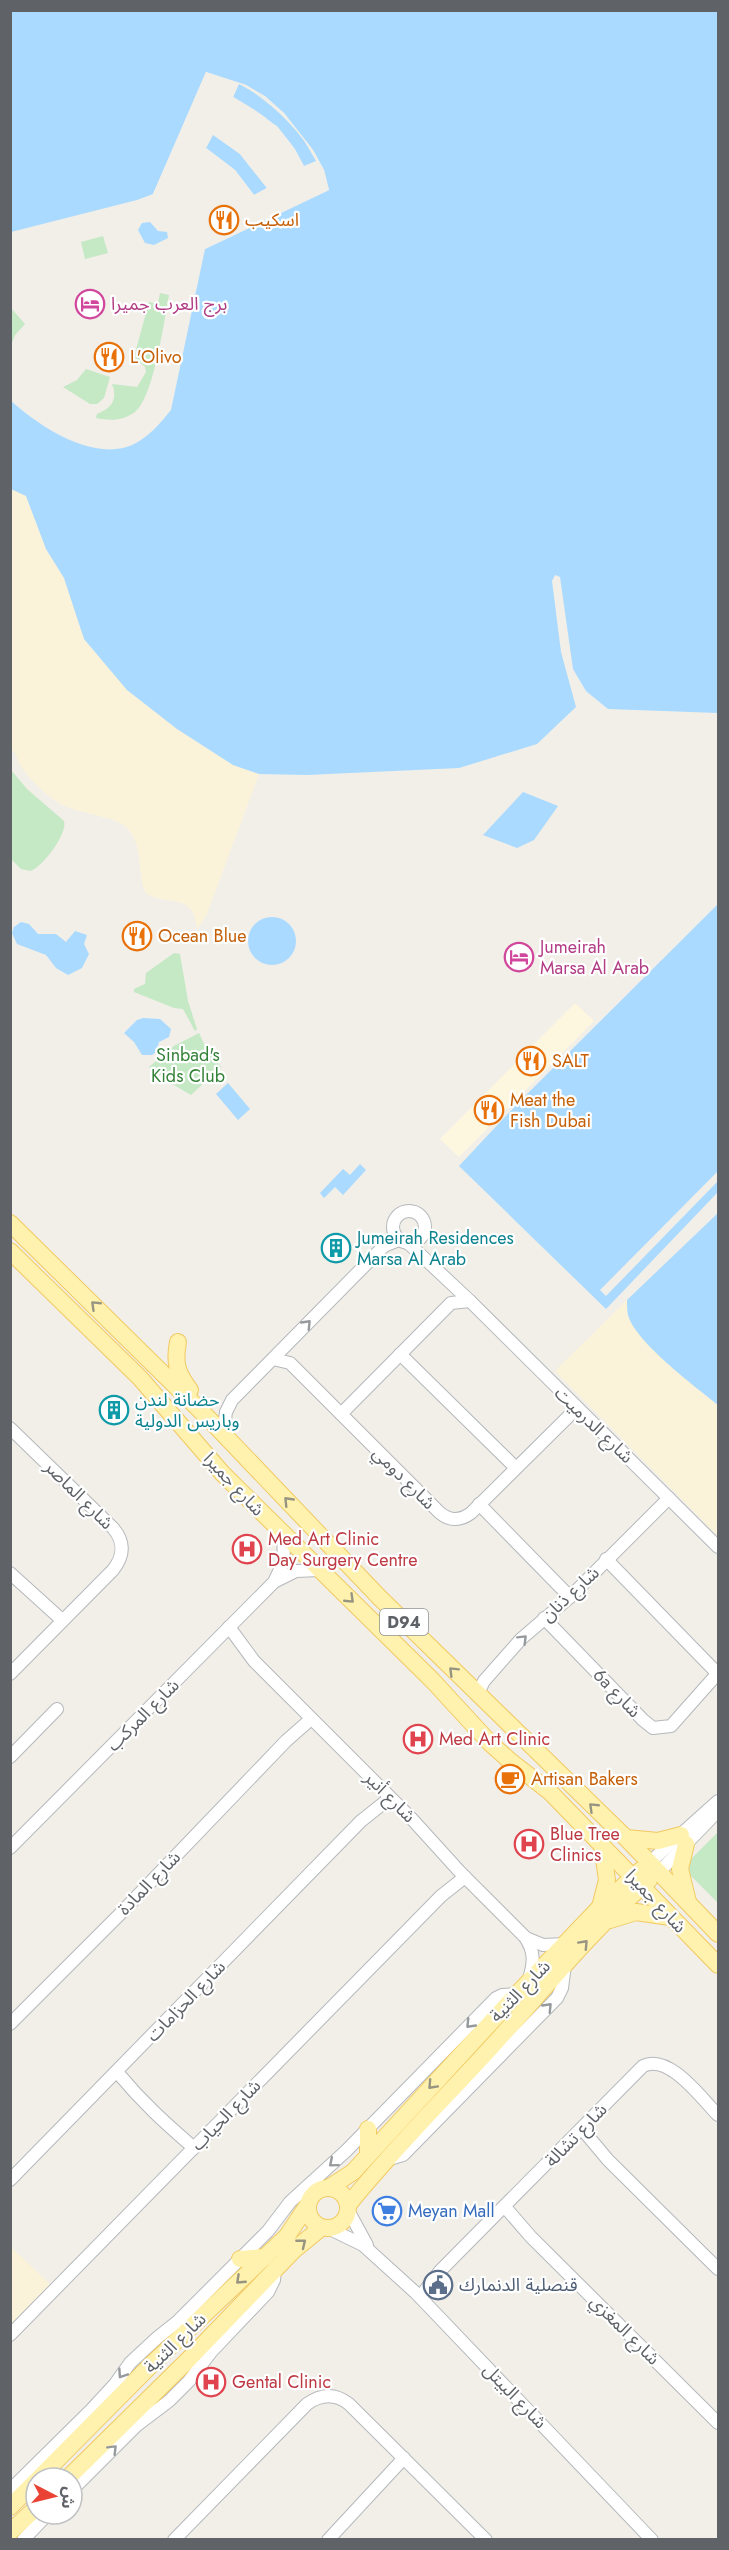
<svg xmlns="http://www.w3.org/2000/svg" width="729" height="2550" font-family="Jost,'Noto Sans Arabic',sans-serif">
	<rect width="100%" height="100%" fill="#f1efe8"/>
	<path fill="#fef7e0" d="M575 1003 594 1021 459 1157 440 1139Z"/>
	<g fill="#c5e8c5">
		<path d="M103 236 108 253 85 259 81 242Z"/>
		<path d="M160 293 169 295C164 321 154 395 136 411 124 421 111 421 96 418L97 414C112 408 118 399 112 384L137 387 146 372 145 367 134 357 149 302 158 304Z"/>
		<path d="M11 308 25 324 15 335 11 345Z"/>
		<path d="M86 369 110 377 104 398 97 404H90L63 387 77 380Z"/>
		<path d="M11 770 27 789 64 821C68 833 43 867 30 871L21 869 11 859Z"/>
		<path d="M174 953 180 954 188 1001 197 1029 195 1031 183 1009 174 1008 134 992V989L145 984 146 973Z"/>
		<path d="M199 1033 205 1046 221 1067 191 1095 169 1082 149 1067 174 1046Z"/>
		<path d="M718 1832V1903L689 1874 690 1860Z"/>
	</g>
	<g fill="#fbf3d9">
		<path d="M11 489 26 496 46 549 64 578 84 639 127 690 177 729 233 765 259 774 207 914 197 929C194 891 168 907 146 893 136 875 145 847 127 828 117 816 76 814 59 803 45 794 31 781 22 768 17 762 18 754 11 749Z"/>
		<path d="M627 1300 628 1315 679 1374 718 1405V1536L555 1371Z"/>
		<path d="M10 2246 50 2284 11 2324H10Z"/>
	</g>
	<g fill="#aadaff">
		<path d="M11 11H718V713L608 709 586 691 573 669 560 577 555 575 552 581 561 652 576 707 537 744 459 768 307 775 259 774 233 765 177 729 127 690 84 639 64 578 46 549 26 496 11 489 10 400C40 427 100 468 141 440 153 432 162 421 171 410L205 249 329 190 324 170 313 150 284 113 246 85 206 72 153 194 137 200 11 232Z"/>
		<path d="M239 83C272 103 298 127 317 161L304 167C286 130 267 116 233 97Z"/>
		<path d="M213 134 240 154 267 188 254 195 235 170 206 148Z"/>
		<path d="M150 222 158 231 167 232 168 238 154 245 145 243 138 230 142 223Z"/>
		<path d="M523 792 558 806 534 840 517 848 483 835Z"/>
		<path d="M718 904V1192L606 1309 459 1166 518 1103Z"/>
		<circle cx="272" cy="941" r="24"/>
		<path d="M21 922 29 924 38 934H56L66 942 75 931 87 935 84 944 89 954 82 968 68 975 56 968 46 955 17 944 12 933 14 927Z"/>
		<path d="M143 1018 160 1019 171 1029 169 1037 159 1042 156 1052 152 1055H142L134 1042 124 1033 137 1020Z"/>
		<path d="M228 1083 250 1109 238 1120 216 1094Z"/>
		<path d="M360 1164 366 1170 343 1195 335 1187 324 1198 320 1193 343 1169 350 1175Z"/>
		<path d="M718 1213V1405C696 1387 635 1342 628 1315 627 1311 627 1305 627 1300Z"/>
	</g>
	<g fill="#f1efe8" fill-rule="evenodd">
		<path d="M206 72 246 85 265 96 284 113 313 150 324 170 329 190 205 249 204 246 221 237 325 188 317 164 302 169 293 150 275 128 230 99 235 84 207 75 181 140 156 195 153 194ZM239 84 261 96 276 108 301 135 316 161 304 166 295 149 277 126 233 97Z"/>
		<path d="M212 132 234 145 249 159 270 187 269 190 253 197 232 172 204 150 203 147ZM213 135 240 154 267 188 254 195 235 170 206 148Z"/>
		<path d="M718 1171V1181L606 1296 600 1290Z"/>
	</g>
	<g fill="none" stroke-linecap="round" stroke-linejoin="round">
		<g stroke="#b5b8bc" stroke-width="14">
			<g id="minor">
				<circle cx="409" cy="1227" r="16"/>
				<path d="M408 1243 470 1301 718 1547"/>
				<path d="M400 1354 516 1468"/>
				<path d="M273 1359 290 1363 440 1513C450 1521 460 1521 471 1513L577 1408"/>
				<path d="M341 1414 451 1303 470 1301"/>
				<path d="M10 1428 113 1528C125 1542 124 1556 113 1570L10 1674"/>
				<path d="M223 1434 226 1412 232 1400 384 1246 399 1240"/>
				<path d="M479 1504 570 1597"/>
				<path d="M606 1559 718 1674"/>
				<path d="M10 1573 62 1620"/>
				<path d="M276 1581 296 1571 319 1570"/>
				<path d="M544 1618 643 1720 653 1728 671 1726 718 1673"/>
				<path d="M229 1627 254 1661 411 1818 460 1872 525 1937C535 1952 534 1962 529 1979"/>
				<path d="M477 1695 484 1681 521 1639 570 1597 669 1498"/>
				<path d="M10 1757 57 1709"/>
				<path d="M10 1848 274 1582 284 1561 283 1534"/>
				<path d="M649 1863 718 1801"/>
				<path d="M658 1873 718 1811"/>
				<path d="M526 1938 543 1945 566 1944"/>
				<path d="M10 2024 120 1914 286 1741 311 1719"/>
				<path d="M117 2072C143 2103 164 2122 194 2148"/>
				<path d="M582 2129 608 2160 718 2269"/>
				<path d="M386 2160 403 2155 557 1998 562 1988 565 1965"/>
				<path d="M10 2180 361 1821 390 1798"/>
				<path d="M505 2207 531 2237 718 2423"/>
				<path d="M349 2212 367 2245"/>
				<path d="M330 2229 363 2245 416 2293 652 2540"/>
				<path d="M420 2297 440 2271 643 2066C669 2053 701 2098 718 2115"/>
				<path d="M10 2335 441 1896 465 1877"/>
				<path d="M10 2490 91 2410 115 2384 130 2363 158 2337 177 2322 268 2231 290 2202 346 2151 496 1998 502 1995 517 1994"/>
				<path d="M72 2490 136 2426 169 2401 189 2381 211 2352 268 2292 274 2280 275 2269"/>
				<path d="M23 2540 48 2514"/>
				<path d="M174 2540 307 2404C321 2394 335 2393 349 2404L486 2540"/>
				<path d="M328 2540 404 2458"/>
			</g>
		</g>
		<g stroke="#f2c960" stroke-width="18">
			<g id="major">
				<path d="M10 1223 210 1420 379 1597 626 1838 718 1934"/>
				<path d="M10 1251 140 1378 222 1473 433 1681 490 1743 509 1760 550 1792 718 1965"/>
				<path d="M178 1342C174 1363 177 1373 190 1390"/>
				<path d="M626 1838 658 1841 681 1835"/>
				<path d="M686 1844 680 1869 688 1902"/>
				<path d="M600 1907 607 1880 602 1845"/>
				<path d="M610 1920 636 1912 670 1917"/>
				<path d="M368 2154V2129"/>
				<path d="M330 2187 353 2172 517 1994 600 1907 641 1870"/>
				<circle cx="328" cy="2208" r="20"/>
				<path d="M348 2205C394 2148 446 2097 495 2043 545 1988 593 1929 649 1880"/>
				<path d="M240 2259 265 2257"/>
				<path d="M39 2478 153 2363 287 2236 307 2206"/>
				<path d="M68 2478 189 2359 294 2250 321 2228"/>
				<path d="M10 2507 36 2481"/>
				<path d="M10 2532 36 2508"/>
			</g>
		</g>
		<use href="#minor" stroke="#fff" stroke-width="12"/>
		<use href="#major" stroke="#fff2af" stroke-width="16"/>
	</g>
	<defs><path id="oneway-chevron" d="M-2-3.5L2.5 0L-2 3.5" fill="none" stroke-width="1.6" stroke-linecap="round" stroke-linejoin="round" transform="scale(1.5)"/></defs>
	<g stroke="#979581">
		<use href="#oneway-chevron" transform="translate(95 1305) rotate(-136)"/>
		<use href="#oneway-chevron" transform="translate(288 1501) rotate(-134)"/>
		<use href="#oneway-chevron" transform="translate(350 1599) rotate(44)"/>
		<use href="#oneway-chevron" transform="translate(453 1671) rotate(-135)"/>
		<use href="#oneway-chevron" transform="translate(593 1807) rotate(-136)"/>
		<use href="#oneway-chevron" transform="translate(584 1944) rotate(-47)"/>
		<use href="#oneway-chevron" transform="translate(432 2085) rotate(133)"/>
		<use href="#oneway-chevron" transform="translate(302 2243) rotate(-39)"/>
		<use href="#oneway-chevron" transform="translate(240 2280) rotate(137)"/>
	</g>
	<g stroke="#979a9d">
		<use href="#oneway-chevron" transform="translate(307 1324) rotate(-46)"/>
		<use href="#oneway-chevron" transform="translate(523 1639) rotate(-45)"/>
		<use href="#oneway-chevron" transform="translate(548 2007) rotate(-46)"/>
		<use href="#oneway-chevron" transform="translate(470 2024) rotate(134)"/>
		<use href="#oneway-chevron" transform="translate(333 2163) rotate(140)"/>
		<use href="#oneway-chevron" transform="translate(122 2374) rotate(124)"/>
		<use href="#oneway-chevron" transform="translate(113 2449) rotate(-45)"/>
	</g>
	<defs>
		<g id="restaurant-ring" transform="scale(1.5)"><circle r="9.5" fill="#fff" stroke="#e8710a" stroke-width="1.5"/><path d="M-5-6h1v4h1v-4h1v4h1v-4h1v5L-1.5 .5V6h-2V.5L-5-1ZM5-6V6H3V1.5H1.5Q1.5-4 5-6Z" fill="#e8710a"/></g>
		<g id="hotel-ring" transform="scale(1.5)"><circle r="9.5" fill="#fff" stroke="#d1479c" stroke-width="1.5"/><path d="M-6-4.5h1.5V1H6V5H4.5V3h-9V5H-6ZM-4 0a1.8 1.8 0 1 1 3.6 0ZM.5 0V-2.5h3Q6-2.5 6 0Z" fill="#d1479c"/></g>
		<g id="building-ring" transform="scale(1.5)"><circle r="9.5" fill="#fff" stroke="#0f9aa8" stroke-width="1.5"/><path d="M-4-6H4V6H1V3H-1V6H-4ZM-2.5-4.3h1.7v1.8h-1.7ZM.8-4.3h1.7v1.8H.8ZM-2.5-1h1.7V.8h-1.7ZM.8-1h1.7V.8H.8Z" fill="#0f9aa8"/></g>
		<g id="hospital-ring" transform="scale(1.5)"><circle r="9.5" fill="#fff" stroke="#e0444e" stroke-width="1.5"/><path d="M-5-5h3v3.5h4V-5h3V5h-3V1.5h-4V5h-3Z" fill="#e0444e"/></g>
		<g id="cafe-ring" transform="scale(1.5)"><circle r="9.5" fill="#fff" stroke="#e8710a" stroke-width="1.5"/><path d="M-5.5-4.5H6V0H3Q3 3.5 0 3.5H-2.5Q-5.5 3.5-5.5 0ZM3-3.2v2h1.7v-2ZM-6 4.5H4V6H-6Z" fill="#e8710a"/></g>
		<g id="supermarket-ring" transform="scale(1.5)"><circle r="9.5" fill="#fff" stroke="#3f7fe0" stroke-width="1.5"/><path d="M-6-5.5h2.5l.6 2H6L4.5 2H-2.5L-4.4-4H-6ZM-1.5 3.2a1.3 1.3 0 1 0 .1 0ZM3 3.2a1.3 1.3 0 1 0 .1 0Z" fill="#3f7fe0"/></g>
		<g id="civic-ring" transform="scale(1.5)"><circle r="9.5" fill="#fff" stroke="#5c6f8a" stroke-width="1.5"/><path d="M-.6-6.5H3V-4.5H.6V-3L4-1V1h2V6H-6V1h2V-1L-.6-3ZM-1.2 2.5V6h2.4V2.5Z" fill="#5c6f8a"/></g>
	</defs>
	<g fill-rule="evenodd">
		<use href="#restaurant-ring" x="224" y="220"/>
		<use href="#hotel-ring" x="90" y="304"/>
		<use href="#restaurant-ring" x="109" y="357"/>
		<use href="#restaurant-ring" x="137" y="936"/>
		<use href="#hotel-ring" x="519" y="957"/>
		<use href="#restaurant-ring" x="531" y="1061"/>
		<use href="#restaurant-ring" x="489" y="1110"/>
		<use href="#building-ring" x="336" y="1248"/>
		<use href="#building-ring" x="114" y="1410"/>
		<use href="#hospital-ring" x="247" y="1549"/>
		<use href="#hospital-ring" x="418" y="1739"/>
		<use href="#cafe-ring" x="510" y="1779"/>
		<use href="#hospital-ring" x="529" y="1844"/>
		<use href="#supermarket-ring" x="387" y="2211"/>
		<use href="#civic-ring" x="438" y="2285"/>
		<use href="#hospital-ring" x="211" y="2382"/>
	</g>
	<g text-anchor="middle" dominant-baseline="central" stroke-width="4.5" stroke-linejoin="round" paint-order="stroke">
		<rect fill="#fff" stroke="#8f9295" stroke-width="1.5" x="380" y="1609" width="48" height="26" rx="4.5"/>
		<g font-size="16" font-weight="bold" fill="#5f6368">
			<text x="404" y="1622">D94</text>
		</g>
		<g font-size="18" fill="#c56008" stroke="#fff" text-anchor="start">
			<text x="245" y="220">اسكيب</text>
			<text x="130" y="357">L'Olivo</text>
			<text x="158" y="936">Ocean Blue</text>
			<text x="552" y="1061">SALT</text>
			<text x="510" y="1100">Meat the<tspan x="510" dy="21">Fish Dubai</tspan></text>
			<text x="531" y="1779">Artisan Bakers</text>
		</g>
		<g font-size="18" fill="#b23c85" stroke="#fff" text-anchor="start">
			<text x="111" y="304">برج العرب جميرا</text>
			<text x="540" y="947">Jumeirah<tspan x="540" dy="21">Marsa Al Arab</tspan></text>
		</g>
		<g font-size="18" fill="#348238" stroke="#fff">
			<text x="188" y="1055">Sinbad's<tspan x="188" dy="21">Kids Club</tspan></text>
		</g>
		<g font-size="18" fill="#0d838f" stroke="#fff" text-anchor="start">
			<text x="357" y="1238">Jumeirah Residences<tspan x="357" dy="21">Marsa Al Arab</tspan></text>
			<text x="135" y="1400">حضانة لندن<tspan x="135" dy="21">وباريس الدولية</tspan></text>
		</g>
		<g font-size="18" fill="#5f6368" stroke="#fff">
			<text transform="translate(594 1425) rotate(44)">شارع الدرميت</text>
			<text transform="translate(404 1478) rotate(45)">شارع دومي</text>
			<text transform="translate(234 1484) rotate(47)">شارع جميرا</text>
			<text transform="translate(79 1495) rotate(45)">شارع الماصر</text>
			<text transform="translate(570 1594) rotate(-43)">شارع ذنان</text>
			<text transform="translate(617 1693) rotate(46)">6a شارع</text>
			<text transform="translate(143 1715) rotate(-45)">شارع المركب</text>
			<text transform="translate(390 1797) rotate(45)">شارع أنير</text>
			<text transform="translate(149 1883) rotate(-46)">شارع المادة</text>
			<text transform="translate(656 1901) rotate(47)">شارع جميرا</text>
			<text transform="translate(520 1991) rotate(-46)">شارع الثنية</text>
			<text transform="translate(186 2001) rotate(-46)">شارع الحزامات</text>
			<text transform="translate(226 2115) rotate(-46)">شارع الحياب</text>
			<text transform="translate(576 2135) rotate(-46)">شارع تشالة</text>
			<text transform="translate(625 2330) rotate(45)">شارع المغزي</text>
			<text transform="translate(175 2343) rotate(-44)">شارع الثنية</text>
			<text transform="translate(515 2396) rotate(46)">شارع البيتل</text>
		</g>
		<g font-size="18" fill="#be3a42" stroke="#fff" text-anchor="start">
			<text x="268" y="1539">Med Art Clinic<tspan x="268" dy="21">Day Surgery Centre</tspan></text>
			<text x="439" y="1739">Med Art Clinic</text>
			<text x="550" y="1834">Blue Tree<tspan x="550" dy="21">Clinics</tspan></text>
			<text x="232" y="2382">Gental Clinic</text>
		</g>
		<g font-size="18" fill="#366cbe" stroke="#fff" text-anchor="start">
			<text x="408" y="2211">Meyan Mall</text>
		</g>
		<g font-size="18" fill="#4e5e75" stroke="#fff" text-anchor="start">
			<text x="459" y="2285">قنصلية الدنمارك</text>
		</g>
	</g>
	<rect width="729" height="2550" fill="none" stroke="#5f6368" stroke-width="24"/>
	<g transform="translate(54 2496) rotate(97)"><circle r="28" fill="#ffffff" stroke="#bfc1c3" stroke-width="1.5"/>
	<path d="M0-4.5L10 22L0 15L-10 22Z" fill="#ea4335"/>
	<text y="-9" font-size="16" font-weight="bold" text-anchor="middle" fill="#5f6368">ش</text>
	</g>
</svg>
